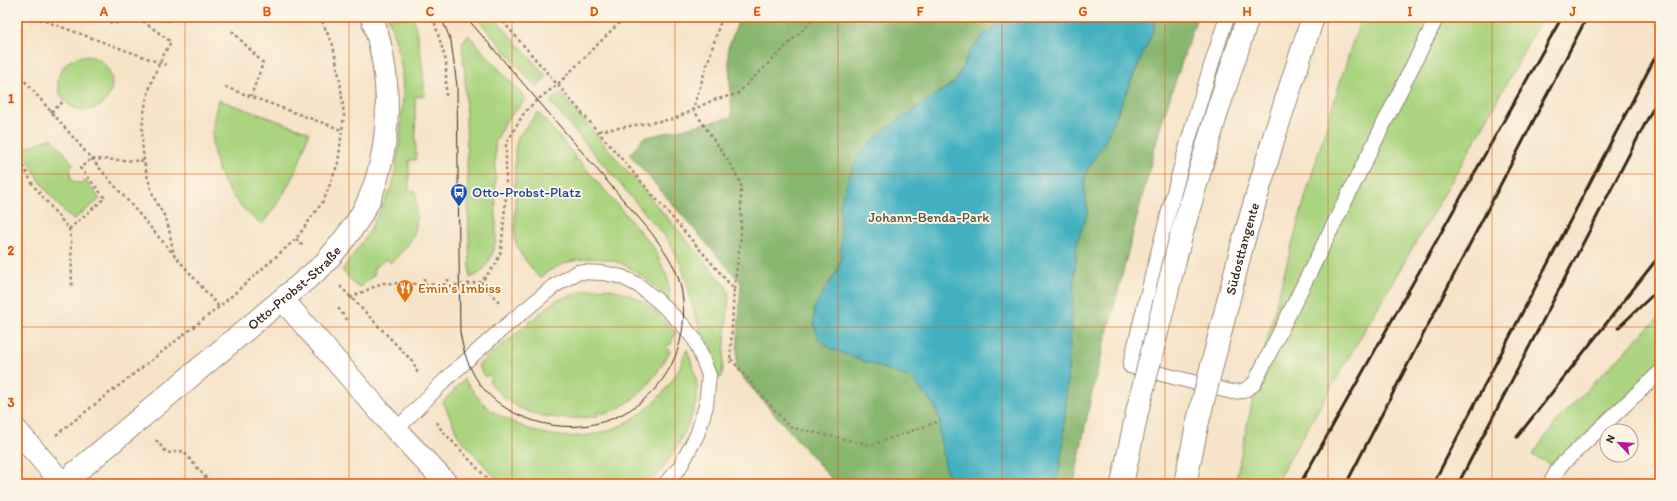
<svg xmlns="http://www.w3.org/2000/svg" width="1677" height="501" font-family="Itim,sans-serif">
	<rect width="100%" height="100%" fill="#fcf5e5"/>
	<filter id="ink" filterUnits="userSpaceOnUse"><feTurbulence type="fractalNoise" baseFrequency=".025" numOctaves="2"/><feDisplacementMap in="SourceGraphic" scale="8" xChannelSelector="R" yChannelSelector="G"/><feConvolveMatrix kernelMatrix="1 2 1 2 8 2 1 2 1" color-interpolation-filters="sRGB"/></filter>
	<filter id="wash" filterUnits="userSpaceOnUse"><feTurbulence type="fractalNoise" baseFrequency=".012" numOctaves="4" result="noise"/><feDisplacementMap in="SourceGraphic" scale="16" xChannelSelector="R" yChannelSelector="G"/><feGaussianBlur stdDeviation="0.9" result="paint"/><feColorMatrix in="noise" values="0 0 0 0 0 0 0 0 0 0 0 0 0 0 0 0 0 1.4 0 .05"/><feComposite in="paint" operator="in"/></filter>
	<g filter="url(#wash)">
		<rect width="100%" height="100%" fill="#f6e3c8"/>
		<g fill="#aad47f" stroke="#727f4e">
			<path d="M388 17H413C420 43 423 69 425 96L415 97 416 160H409V191H416C417 230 420 235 391 263L386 259 373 269 375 274 360 287 356 286 342 270 368 234 393 184 400 140 403 98 402 71 397 45Z"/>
			<path d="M476 17H494L546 76 537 88Z"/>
			<path d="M1361 17H1542L1480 132 1275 484H1235C1266 326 1311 170 1361 17Z"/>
			<path d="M468 35 526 99 505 122 495 143 496 240C492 257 488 271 470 278L465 76 462 43Z"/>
			<circle cx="85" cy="83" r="27"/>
			<path d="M560 93 726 286 729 295 722 377 717 379C714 358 703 340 697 320 686 288 687 269 667 239L550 102Z"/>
			<path d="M219 100 309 132C299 169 286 194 262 224 221 197 201 146 219 100Z"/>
			<path d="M538 112 576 157 573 159 576 161 578 159 654 248 668 279 670 301C658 290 646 278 632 269 603 251 565 257 539 278L520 253 515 241V149L518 137Z"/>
			<path d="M52 138 74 165 70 169 71 179C76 184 80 184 86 181L100 199 73 220C51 199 35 177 23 149Z"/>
			<path d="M606 288C641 295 651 306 675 332L671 345 668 344 666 348 670 351C654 380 636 405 602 414L600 411 597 412 598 416C557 422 515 418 489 381L492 378 488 375 485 377 478 365 555 301 586 290Z"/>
			<path d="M1660 316V365L1552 465 1532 455 1563 414Z"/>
			<path d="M687 349C692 364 698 378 697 393 695 421 668 466 648 484H501L459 437 443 402 464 379C471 388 478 399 487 407 495 414 509 420 519 425 577 452 644 430 676 374 681 367 683 357 687 349Z"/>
		</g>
		<g fill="#87b66e" stroke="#617046">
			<path d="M740 17H1002L997 25 983 35 969 53 956 81 890 126 840 206 841 258 836 273 824 289 814 325 819 339 831 349 912 379 934 405 940 421 939 433 949 484H836L736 370 741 283 630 155 643 138 732 117 728 48Z"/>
			<path d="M1156 17H1197L1161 124 1091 396 1074 484H1057L1063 443 1077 241 1088 212 1084 187 1086 172 1105 141 1153 31Z"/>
		</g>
		<path fill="#43b0c0" stroke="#3f6d6f" d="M1002 17H1156L1153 31 1105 141 1086 172 1084 187 1088 212 1077 241 1063 443 1057 484H949L939 433 940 421 934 405 912 379 831 349 819 339 814 325V308L836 273 841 258 840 206 846 185 858 156 873 140 890 126 956 81 969 53 983 35 997 25Z"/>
	</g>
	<g filter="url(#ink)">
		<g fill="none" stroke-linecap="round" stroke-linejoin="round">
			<g stroke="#988673" stroke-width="16">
				<g id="lane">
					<path d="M1227 17C1188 132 1158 249 1130 366L1232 392 1243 391 1254 384 1437 17"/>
					<path d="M396 430 445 380 501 330 554 286 578 272 603 273 622 277 638 285 657 300 682 324 695 340 709 375 706 406 697 435 680 467 665 484"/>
					<path d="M1550 484 1560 466 1660 372"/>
				</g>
			</g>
			<g stroke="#988673" stroke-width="24">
				<g id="street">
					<path d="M283 300 396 430 447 484"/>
					<path d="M17 431 63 484"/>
					<path id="s1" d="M62 484 322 266C339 247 357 225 368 202 393 145 392 75 372 17"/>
				</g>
			</g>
			<g stroke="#988673" stroke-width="24">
				<g id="highway">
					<path d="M1274 137 1313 17"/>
					<path d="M1181 236 1217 112 1248 17"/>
					<path d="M1122 484 1138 408"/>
					<path d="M1185 484 1198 421"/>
				</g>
			</g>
			<g stroke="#988673" stroke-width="2.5" stroke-dasharray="3 3" stroke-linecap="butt">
				<path d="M34 17 166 65"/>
				<path d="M106 17 112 24 139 18 171 42C141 91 133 142 154 197 157 205 162 211 166 219 170 230 171 243 174 254"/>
				<path d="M433 17 446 61V98"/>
				<path d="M499 17 734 289 730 363"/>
				<path d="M722 17 693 109 727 159 741 183V236L734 289"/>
				<path d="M139 18H151L169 21 170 17"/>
				<path d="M232 31 263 63 251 96"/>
				<path d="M17 72 219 307"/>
				<path d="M225 87 342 130"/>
				<path d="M51 112 64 101"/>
				<path d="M599 131 674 119 713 100 737 94 816 17"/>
				<path d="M17 149 23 166 33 185 69 229 71 239 72 286"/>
				<path d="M69 229 105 198 80 168 91 159 144 161"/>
				<path d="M296 239 304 247"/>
				<path d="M424 278V284"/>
				<path d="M448 279V284"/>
				<path d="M481 282 499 302"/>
				<path d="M340 286 413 362 418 374"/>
				<path d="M350 298 382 283 459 285 481 282 496 264 501 251 506 197V144L524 113 537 100 557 85 625 17"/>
				<path d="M338 308 348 321"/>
				<path d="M731 359 789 427 871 445 940 421"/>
				<path d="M437 422 440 428 492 484"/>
				<path d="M56 435 219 307 296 239 324 200 338 163 344 115 340 81 333 45 320 17"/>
				<path d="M156 440 167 453 183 451 211 484"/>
			</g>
			<use href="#lane" stroke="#fff" stroke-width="14"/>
			<use href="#street" stroke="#fff" stroke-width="22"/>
			<use href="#highway" stroke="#fff" stroke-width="22"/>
			<path stroke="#3b2a1e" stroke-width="1" d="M441 17 451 41 457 86 460 332C466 371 484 400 521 416 611 455 703 380 680 283 675 264 662 247 650 231L466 17"/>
			<g stroke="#3b2a1e" stroke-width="3">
				<path d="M1618 328 1660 288"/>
				<path d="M1517 437 1660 255"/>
				<path d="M1300 484 1562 17"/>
				<path d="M1346 484 1587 17"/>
				<path d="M1433 484 1660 48"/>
				<path d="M1458 484 1660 95"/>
			</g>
			<g stroke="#988673" stroke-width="24" stroke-linecap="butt">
				<g id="highway-bridge">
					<path d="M1138 408 1181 236"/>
					<path id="s2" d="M1198 421 1242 246 1274 137"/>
				</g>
			</g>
			<use href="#highway-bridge" stroke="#fff" stroke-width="22"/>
		</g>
	</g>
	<path fill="none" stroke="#df570d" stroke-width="1" stroke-opacity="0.55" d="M185 17V484M349 17V484M512 17V484M675 17V484M838 17V484M1002 17V484M1165 17V484M1328 17V484M1492 17V484M17 174H1660M17 327H1660"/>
	<defs>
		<g id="bus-pin" transform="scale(0.9)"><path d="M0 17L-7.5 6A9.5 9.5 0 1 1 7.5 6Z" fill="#1a4fb4" stroke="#fcf5e5"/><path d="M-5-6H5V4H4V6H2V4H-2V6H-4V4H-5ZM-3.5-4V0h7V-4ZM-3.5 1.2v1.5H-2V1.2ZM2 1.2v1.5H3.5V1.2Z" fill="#fff"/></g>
		<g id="restaurant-pin" transform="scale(0.9)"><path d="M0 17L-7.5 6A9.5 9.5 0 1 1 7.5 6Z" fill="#e8710a" stroke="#fcf5e5"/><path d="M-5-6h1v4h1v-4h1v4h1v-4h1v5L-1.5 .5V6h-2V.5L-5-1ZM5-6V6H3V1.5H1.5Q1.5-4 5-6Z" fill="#fff"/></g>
	</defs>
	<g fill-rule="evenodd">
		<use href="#bus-pin" x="459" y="192"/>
		<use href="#restaurant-pin" x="405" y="288"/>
	</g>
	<g text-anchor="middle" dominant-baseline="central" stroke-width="4" stroke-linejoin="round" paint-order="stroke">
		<g font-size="14" fill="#164399" stroke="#fcf5e5" text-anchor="start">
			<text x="472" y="192">Otto-Probst-Platz</text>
		</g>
		<g font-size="14" fill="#575436" stroke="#fcf5e5">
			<text x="929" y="217">Johann-Benda-Park</text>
		</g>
		<g font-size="14" fill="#3b2a1e" stroke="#fcf5e5">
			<text stroke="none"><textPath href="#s2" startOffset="178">Südosttangente</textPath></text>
			<text stroke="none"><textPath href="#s1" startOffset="304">Otto-Probst-Straße</textPath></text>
		</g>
		<g font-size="14" fill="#c56008" stroke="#fcf5e5" text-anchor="start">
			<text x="418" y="288">Emin's Imbiss</text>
		</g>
	</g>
	<rect width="1677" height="501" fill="none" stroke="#fcf5e5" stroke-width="44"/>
	<g transform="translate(1619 443) rotate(295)"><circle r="19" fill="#fcf5e5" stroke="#afa495"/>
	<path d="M0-3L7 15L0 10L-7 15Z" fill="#b5179e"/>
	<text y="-6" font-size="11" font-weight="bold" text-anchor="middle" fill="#3b2a1e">N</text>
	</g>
	<rect x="22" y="22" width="1633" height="457" fill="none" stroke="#df570d" stroke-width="1.5"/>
	<g font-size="13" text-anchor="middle" font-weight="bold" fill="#df570d">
		<text x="104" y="16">A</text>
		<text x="267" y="16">B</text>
		<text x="430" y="16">C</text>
		<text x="594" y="16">D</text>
		<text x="757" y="16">E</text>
		<text x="920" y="16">F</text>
		<text x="1083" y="16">G</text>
		<text x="1247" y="16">H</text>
		<text x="1410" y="16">I</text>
		<text x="1573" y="16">J</text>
		<text x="11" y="103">1</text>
		<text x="11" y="255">2</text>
		<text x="11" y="407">3</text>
	</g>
</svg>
